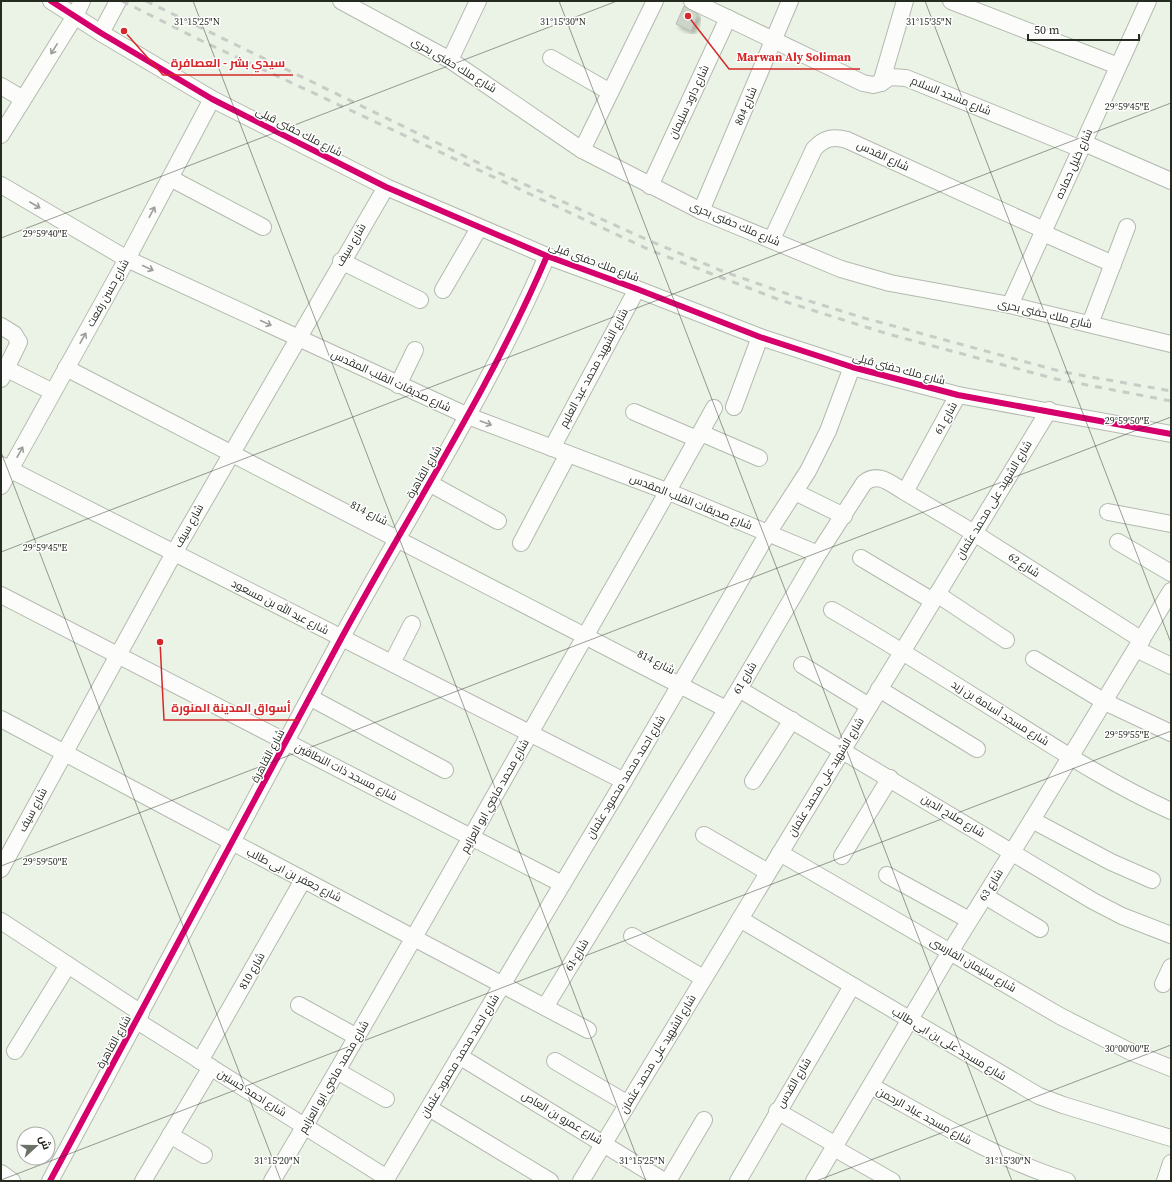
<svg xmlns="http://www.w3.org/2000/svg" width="1172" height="1182" font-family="'Source Serif 4',Cairo,serif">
	<defs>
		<filter id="shadow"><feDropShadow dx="3.5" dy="3.5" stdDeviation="2" flood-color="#0004"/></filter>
	</defs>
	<rect width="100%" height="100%" fill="#eaf3e5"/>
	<path fill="#cdd5ca" stroke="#b5bcb1" filter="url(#shadow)" d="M684 6 698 14 691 31 676 24Z"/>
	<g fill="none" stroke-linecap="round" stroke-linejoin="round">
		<g stroke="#b3baaf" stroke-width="18">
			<g id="minor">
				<path d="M51 1 101 33 212 99 386 187 547 256 637 289 760 337 852 367 958 395 1171 434"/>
				<path d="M341 1 450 60 582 150 701 211 841 269 890 283 1010 305 1171 344"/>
				<path d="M692 1 863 83 873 85 881 83 890 77 906 78 1081 149"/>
				<path d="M951 1 1118 66"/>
				<path d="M101 33 118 1"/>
				<path d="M551 58 610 92"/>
				<path d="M450 60 478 1"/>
				<path d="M881 83 905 1"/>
				<path d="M1 86 23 99"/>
				<path d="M1 135 75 16 82 1"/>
				<path d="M1084 143 1171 181"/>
				<path d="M582 150 655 1"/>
				<path d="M170 178 263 227"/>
				<path d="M1 185 127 259 468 416 669 492 818 554"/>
				<path d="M650 186 728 18"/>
				<path d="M701 211 790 1"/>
				<path d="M1043 233 1113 264"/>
				<path d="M772 239 814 149C824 138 833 136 847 140L1044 230"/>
				<path d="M341 261 420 300"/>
				<path d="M443 290 479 228"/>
				<path d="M1010 305 1148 1"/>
				<path d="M1090 324 1127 227"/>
				<path d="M1 326 14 334 19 342 1 379"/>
				<path d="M66 368 726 709"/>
				<path d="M7 369 53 392"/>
				<path d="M398 385 415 350"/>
				<path d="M734 407 760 337"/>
				<path d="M634 412 697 439"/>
				<path d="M701 433 759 458"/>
				<path d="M552 448 637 289"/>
				<path d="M1 465 624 781"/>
				<path d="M429 483 498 521"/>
				<path d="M1 486 127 259 212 99"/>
				<path d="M795 492 844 516"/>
				<path d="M905 492 974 533 1142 640"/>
				<path d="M1108 512 1171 524"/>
				<path d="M1118 542 1171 573"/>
				<path d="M521 543 568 454"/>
				<path d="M861 558 933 601"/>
				<path d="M937 594 1006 640"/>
				<path d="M1 595 562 884"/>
				<path d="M832 610C891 644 948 680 1005 716 1059 750 1113 785 1171 811"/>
				<path d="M1136 649 1171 666"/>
				<path d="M1034 659 1105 702 1171 733"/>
				<path d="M392 663 412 624"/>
				<path d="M802 665 869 706"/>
				<path d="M739 689 1093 901 1122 916 1171 935"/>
				<path d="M879 689 977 749"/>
				<path d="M311 698 445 770"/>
				<path d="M1 719C196 824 393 926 588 1030"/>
				<path d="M753 781 792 720"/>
				<path d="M1032 820 1111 862 1152 880"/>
				<path d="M704 835 768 872"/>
				<path d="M780 853 1060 1016 1131 1052 1171 1068"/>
				<path d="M842 856 890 778"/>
				<path d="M1 869 174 553 386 187"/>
				<path d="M887 875 969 920"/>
				<path d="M985 896 1040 929"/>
				<path d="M740 919 1039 1096 1063 1105 1171 1138"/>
				<path d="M1 921 141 1013"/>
				<path d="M632 936 703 978"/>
				<path d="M1163 984 1171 967"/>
				<path d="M299 1005 357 1037"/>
				<path d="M545 1007 739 689 818 554 864 483C878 471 891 484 905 492L958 395"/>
				<path d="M137 1021 387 1178"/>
				<path d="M15 1051 68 965"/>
				<path d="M459 1056 664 1181"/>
				<path d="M200 1061 303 880"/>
				<path d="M555 1061 628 1104"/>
				<path d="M337 1071 386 1099"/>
				<path d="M871 1086C935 1121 997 1159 1067 1181"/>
				<path d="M429 1108 550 1181"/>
				<path d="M777 1111 836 1145"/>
				<path d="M170 1135 204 1155"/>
				<path d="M834 1148 892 1181"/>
				<path d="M1 1173 12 1181"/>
				<path d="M50 1181C148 1000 244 818 342 637 411 510 490 389 547 256"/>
				<path d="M143 1181 211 1067"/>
				<path d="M272 1181C365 1026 453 869 542 712 599 611 658 511 714 408"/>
				<path d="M385 1181 624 781 768 533 808 471 828 431 852 367"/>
				<path d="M581 1181 1049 410"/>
				<path d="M668 1181 704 1120"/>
				<path d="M738 1181 852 986"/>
				<path d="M814 1181 950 952 1032 820 1171 591"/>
				<path d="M1165 1181 1171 1163"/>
			</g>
		</g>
		<use href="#minor" stroke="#fcfdfb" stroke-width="16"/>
		<g stroke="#c8cbc6" stroke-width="3" stroke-dasharray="7 7" stroke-linecap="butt">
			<path d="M122 1 202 41 652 251 780 300 888 334 1056 379 1171 401"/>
			<path d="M146 1 495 171 650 241 722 271 796 297 864 318 1063 372 1171 391"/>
		</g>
		<g stroke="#fff" stroke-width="8">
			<g id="cycleway">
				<path d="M51 1 101 33 212 99 386 187 547 256 637 289 760 337 852 367 958 395 1171 434"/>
				<path d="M50 1181C148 1000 244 818 342 637 411 510 490 389 547 256"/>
			</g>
		</g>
		<use href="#cycleway" stroke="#d6006c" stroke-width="6"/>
	</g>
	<defs><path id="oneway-shaft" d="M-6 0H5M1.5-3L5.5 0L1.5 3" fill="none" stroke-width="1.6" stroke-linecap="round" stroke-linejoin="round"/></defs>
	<g stroke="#9b9e99">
		<use href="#oneway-shaft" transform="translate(54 49) rotate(122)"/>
		<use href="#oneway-shaft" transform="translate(35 205) rotate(30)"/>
		<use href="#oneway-shaft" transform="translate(152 212) rotate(-62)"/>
		<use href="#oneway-shaft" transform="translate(148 268) rotate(25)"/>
		<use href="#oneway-shaft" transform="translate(266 323) rotate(25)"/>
		<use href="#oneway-shaft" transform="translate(83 338) rotate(-61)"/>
		<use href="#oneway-shaft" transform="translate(486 423) rotate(20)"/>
		<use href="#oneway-shaft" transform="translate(20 452) rotate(-61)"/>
	</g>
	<path fill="none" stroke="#252b21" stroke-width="1" stroke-opacity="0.45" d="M193 1 646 1181M559 1 1012 1181M925 1 1171 643M1 238 617 1M1 452 281 1181M1 552 1171 103M1 866 1171 417M1 1180 1171 731M816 1181 1171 1045"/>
	<g text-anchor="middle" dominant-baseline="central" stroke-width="3" stroke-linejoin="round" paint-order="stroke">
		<g font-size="11" fill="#252b21" stroke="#fff">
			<text transform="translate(454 65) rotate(31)">شارع ملك حفنى بحرى</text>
			<text transform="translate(951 96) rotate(22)">شارع مسجد السلام</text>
			<text transform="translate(689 102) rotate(-65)">شارع داود سليمان</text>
			<text transform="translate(746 106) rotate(-67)">شارع 804</text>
			<text transform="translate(299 132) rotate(27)">شارع ملك حفنى قبلى</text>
			<text transform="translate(883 156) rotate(25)">شارع القدس</text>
			<text transform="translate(1074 164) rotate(-66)">شارع خليل حماده</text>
			<text transform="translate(735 224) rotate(23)">شارع ملك حفنى بحرى</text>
			<text transform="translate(351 245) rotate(-59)">شارع سيف</text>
			<text transform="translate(594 262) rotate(20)">شارع ملك حفنى قبلى</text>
			<text transform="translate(108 293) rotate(-61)">شارع حسن رفعت</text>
			<text transform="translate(1045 314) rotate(13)">شارع ملك حفنى بحرى</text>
			<text transform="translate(594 368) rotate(-62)">شارع الشهيد محمد عبد العليم</text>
			<text transform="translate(899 369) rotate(15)">شارع ملك حفنى قبلى</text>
			<text transform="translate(391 381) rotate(25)">شارع صديقات القلب المقدس</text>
			<text transform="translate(946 418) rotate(-61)">شارع 61</text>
			<text transform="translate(424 472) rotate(-60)">شارع القاهرة</text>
			<text transform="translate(994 500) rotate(-59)">شارع الشهيد على محمد عثمان</text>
			<text transform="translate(691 502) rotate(22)">شارع صديقات القلب المقدس</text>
			<text transform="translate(369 513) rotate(27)">شارع 814</text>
			<text transform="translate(189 526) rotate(-61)">شارع سيف</text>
			<text transform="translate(1024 565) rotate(33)">شارع 62</text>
			<text transform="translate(280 607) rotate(27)">شارع عبد الله بن مسعود</text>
			<text transform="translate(656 662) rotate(27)">شارع 814</text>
			<text transform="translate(745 678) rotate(-59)">شارع 61</text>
			<text transform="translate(1000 713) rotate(32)">شارع مسجد أسامة بن زيد</text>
			<text transform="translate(268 756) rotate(-62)">شارع القاهرة</text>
			<text transform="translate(346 772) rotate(27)">شارع مسجد ذات النطاقين</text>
			<text transform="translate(626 777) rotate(-59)">شارع احمد محمد محمود عثمان</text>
			<text transform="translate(826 777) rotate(-59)">شارع الشهيد على محمد عثمان</text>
			<text transform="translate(495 796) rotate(-61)">شارع محمد ماضي ابو العزايم</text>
			<text transform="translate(33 810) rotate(-62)">شارع سيف</text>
			<text transform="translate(953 816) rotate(31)">شارع صلاح الدين</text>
			<text transform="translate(294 875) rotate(27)">شارع جعفر بن ابى طالب</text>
			<text transform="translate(991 885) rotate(-58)">شارع 63</text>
			<text transform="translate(577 955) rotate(-59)">شارع 61</text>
			<text transform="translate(973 965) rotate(30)">شارع سليمان الفارسى</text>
			<text transform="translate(252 971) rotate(-60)">شارع 810</text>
			<text transform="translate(114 1042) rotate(-61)">شارع القاهرة</text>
			<text transform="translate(949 1044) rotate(31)">شارع مسجد على بن ابى طالب</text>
			<text transform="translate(658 1054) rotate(-59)">شارع الشهيد على محمد عثمان</text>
			<text transform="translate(460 1056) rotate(-59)">شارع احمد محمد محمود عثمان</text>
			<text transform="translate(334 1077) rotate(-60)">شارع محمد ماضي ابو العزايم</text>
			<text transform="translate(794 1083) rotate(-59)">شارع القدس</text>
			<text transform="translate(252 1093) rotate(32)">شارع احمد حسنين</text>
			<text transform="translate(924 1116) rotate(29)">شارع مسجد عباد الرحمن</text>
			<text transform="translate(562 1118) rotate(31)">شارع عمرو بن العاص</text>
		</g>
	</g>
	<g font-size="10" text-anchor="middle" fill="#252b21" stroke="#fff" stroke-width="3" stroke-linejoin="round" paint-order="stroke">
		<text x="563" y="25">31°15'30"N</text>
		<text x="929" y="25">31°15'35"N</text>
		<text x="197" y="25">31°15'25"N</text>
		<text x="1127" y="110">29°59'45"E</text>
		<text x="45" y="237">29°59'40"E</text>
		<text x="1127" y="424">29°59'50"E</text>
		<text x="45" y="551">29°59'45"E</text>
		<text x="1127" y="738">29°59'55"E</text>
		<text x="45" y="865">29°59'50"E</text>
		<text x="1127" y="1052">30°00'00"E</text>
		<text x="277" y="1164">31°15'20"N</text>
		<text x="642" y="1164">31°15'25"N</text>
		<text x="1008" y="1164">31°15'30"N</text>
	</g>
	<path fill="none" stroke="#d62828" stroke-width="1.5" d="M688 16L729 69H860M124 31L163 75H293M160 642L164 720H299"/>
	<g fill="#d62828" stroke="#fff" stroke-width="1.5">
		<circle cx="688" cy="16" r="4"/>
		<circle cx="124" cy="31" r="4"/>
		<circle cx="160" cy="642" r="4"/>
	</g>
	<g font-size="12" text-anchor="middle" font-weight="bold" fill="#d62828" stroke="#fff" stroke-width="3" stroke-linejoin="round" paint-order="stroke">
		<text x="794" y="61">Marwan Aly Soliman</text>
		<text x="228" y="67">سيدي بشر - العصافرة</text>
		<text x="231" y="712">أسواق المدينة المنورة</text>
	</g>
	<rect width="1172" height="1182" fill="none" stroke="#252b21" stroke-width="4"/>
	<g transform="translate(36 1146) rotate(69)"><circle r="19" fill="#ffffff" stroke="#a8aaa6"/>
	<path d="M0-3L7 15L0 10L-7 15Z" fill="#6a7166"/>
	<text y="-6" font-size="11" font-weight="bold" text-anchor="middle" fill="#252b21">ش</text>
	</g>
	<path d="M1028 34v6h111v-6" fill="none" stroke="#252b21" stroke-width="2"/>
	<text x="1034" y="34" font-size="12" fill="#252b21" stroke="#ffffff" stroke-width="3" paint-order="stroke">50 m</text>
</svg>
